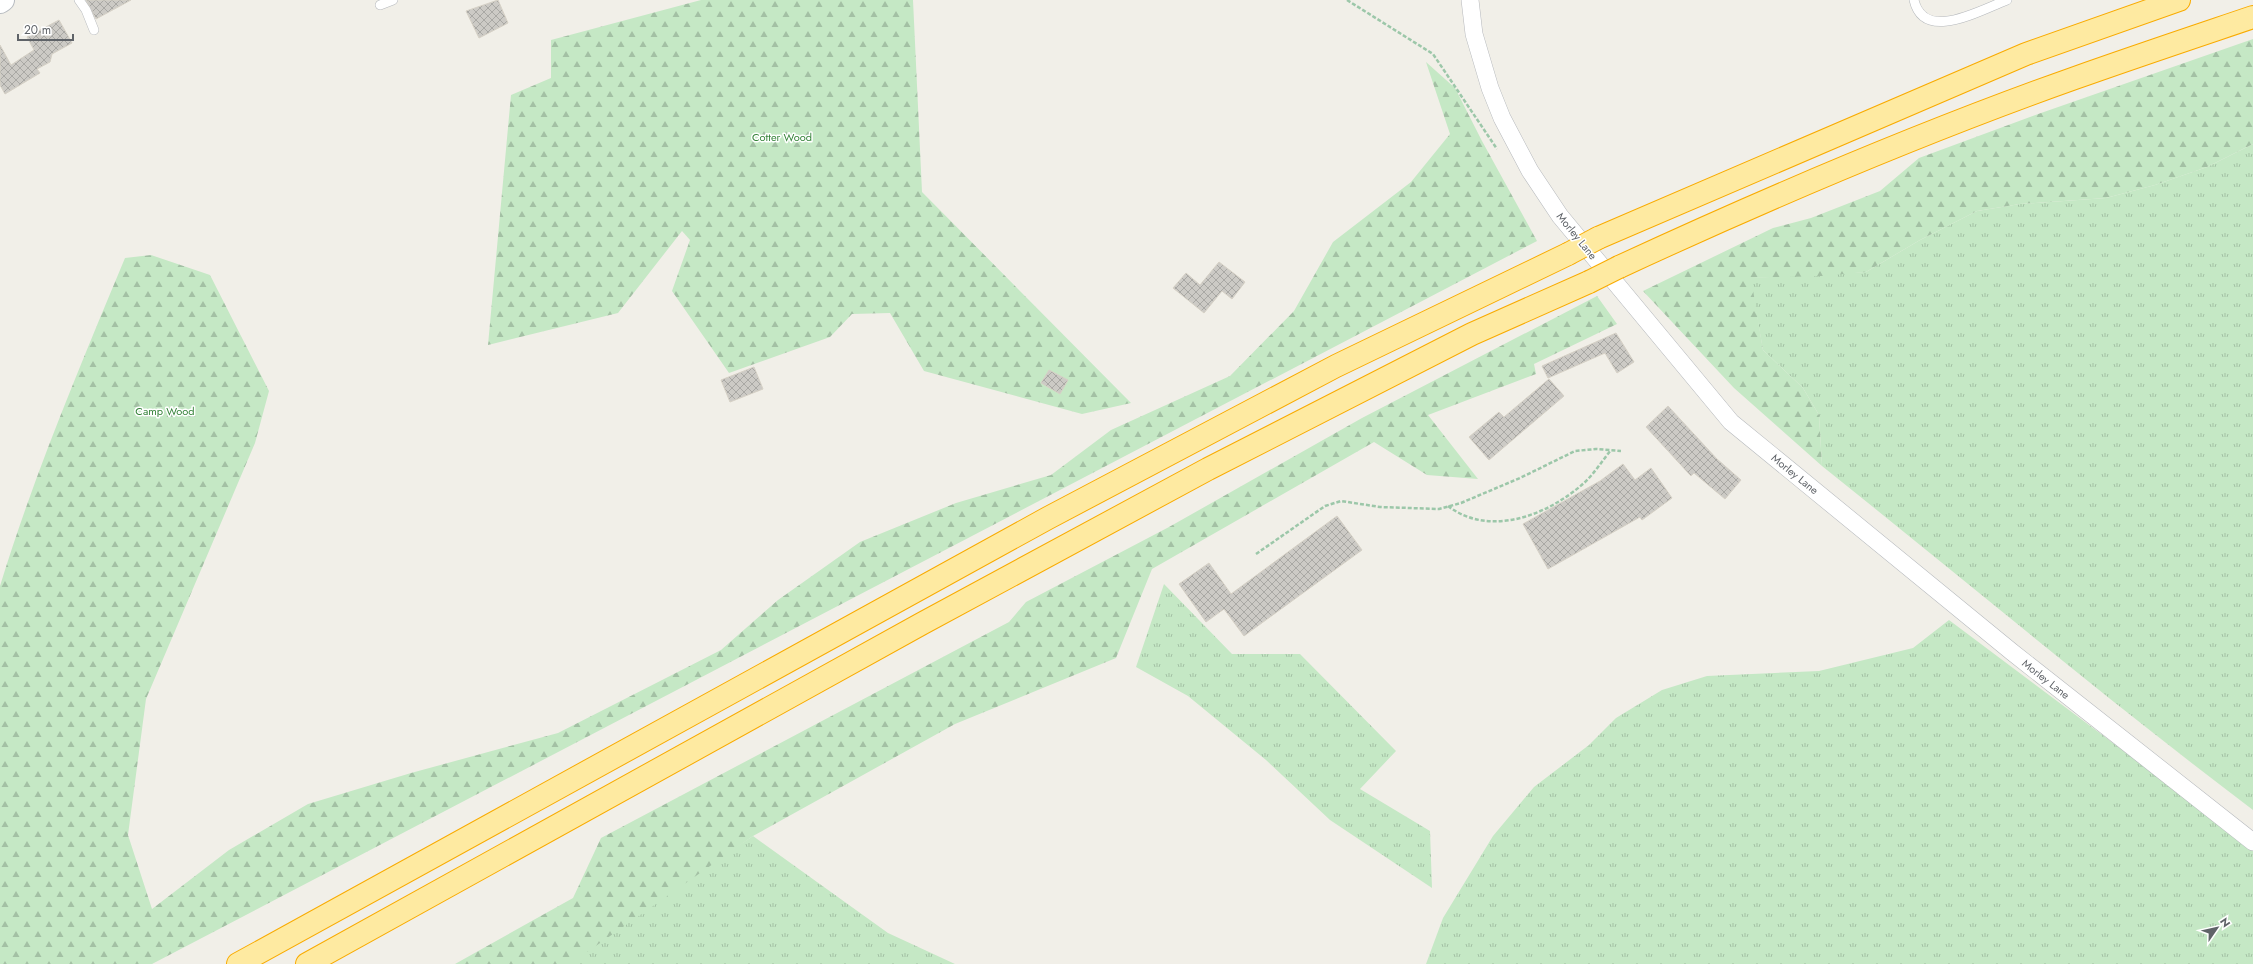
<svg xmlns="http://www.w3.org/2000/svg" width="2253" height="964" font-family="Jost,sans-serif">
	<defs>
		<pattern id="grass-tufts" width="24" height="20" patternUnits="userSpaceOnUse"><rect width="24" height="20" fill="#c5e8c5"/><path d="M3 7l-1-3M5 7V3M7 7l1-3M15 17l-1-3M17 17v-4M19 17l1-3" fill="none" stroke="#a3c0a4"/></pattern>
		<pattern id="forest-firs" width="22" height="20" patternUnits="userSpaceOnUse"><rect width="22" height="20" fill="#c5e8c5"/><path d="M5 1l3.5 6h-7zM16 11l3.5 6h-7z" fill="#a3c0a4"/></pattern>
		<pattern id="building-cross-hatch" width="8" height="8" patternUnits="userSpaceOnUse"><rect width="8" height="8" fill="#cccac5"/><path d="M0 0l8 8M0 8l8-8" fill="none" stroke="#a9a8a4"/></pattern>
	</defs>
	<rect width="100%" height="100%" fill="#f1efe8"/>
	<g fill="url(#grass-tufts)">
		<path d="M2253 144V810C2106 699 1966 581 1822 466L1819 415 1803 388 1763 350 1750 278 1866 272 1920 240 1977 211 2020 204 2106 198 2155 185 2207 167Z"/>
		<path d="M1164 584 1232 654H1300L1396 751 1360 789 1430 831 1432 888 1330 820 1266 760 1188 696 1136 667Z"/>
		<path d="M1949 620 2253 848V964H1426L1443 918 1493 836 1534 787 1589 745 1616 718 1662 690 1707 676 1819 671 1913 648Z"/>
		<path d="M753 836 888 933 955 964H564L598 938Z"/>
	</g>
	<g fill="url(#forest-firs)">
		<path d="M701 0H913L922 192 1131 403 1082 414 924 371 890 313 852 314 830 337 729 373 672 291 690 240 682 231 618 313 488 345 511 95 551 78V40Z"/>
		<path d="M2253 39V144L2207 167 2155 185 2106 198 2020 204 1977 211 1920 240 1866 272 1821 276 1751 278 1763 350 1803 388 1819 415 1822 466 1734 388 1643 291 1773 228 1811 218 1880 191 1919 158 2041 113Z"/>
		<path d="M1426 62 1455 88 1482 141 1537 241 152 964H0V586C34 475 80 366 125 258L151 255 210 275 269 391 255 443 146 699 128 835 152 909 229 850 308 804 411 773 558 733 721 650 778 600 860 542 956 503 1051 475 1111 430 1230 376 1294 311 1333 242 1411 182 1450 134Z"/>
		<path d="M1597 296 1617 324 1534 364 1536 374 1428 415 1478 479 1427 475 1374 442 1152 569 1116 658 955 724 753 836 570 964H455L573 898 601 838 1009 622 1026 602 1169 527 1362 418Z"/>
	</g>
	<g fill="url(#building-cross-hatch)" stroke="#d6d1c6">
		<path d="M86 0H131L96 19Z"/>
		<path d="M498 0 508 23 479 38 466 11Z"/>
		<path d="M59 20 72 43 52 54 50 62 37 69 40 73 5 94 0 85V45L11 65 34 50 27 37Z"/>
		<path d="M1219 262 1245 282 1232 299 1222 291 1204 313 1173 288 1186 273 1200 285Z"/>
		<path d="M1616 333 1634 362 1617 373 1605 353 1548 378 1542 366Z"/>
		<path d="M754 367 763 389 730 402 721 380Z"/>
		<path d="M1049 370 1068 380 1060 394 1041 383Z"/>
		<path d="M1549 379 1564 396 1489 460 1469 437 1499 412 1504 417Z"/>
		<path d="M1668 406 1717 459 1741 480 1725 499 1694 473 1691 476 1646 427Z"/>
		<path d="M1623 464 1635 480 1651 468 1672 498 1642 520 1640 517 1548 569 1523 524 1600 481Z"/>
		<path d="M1337 516 1362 550 1244 636 1224 609 1206 622 1179 584 1209 563 1231 594Z"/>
	</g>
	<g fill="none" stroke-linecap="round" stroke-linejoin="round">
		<g stroke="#b5b8bc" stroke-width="10">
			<g id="service">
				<path d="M79 0 86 10 94 30"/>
				<path d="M1914 0C1924 43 1980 10 2007 0"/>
				<path d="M380 5 393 0"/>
			</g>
		</g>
		<g stroke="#b5b8bc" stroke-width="18">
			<path id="minor" d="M1470 0 1474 34 1490 88 1502 118 1530 171 1560 216 1731 422 2012 652 2253 842"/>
		</g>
		<g stroke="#b6babf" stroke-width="24">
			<path id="secondary" d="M0 2 3 0"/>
		</g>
		<g stroke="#f9ab00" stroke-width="24">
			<g id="trunk">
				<path d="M1598 238 2026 54 2179 0"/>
				<path d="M1619 267C1768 198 1920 133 2075 78 2134 57 2194 37 2253 17"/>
				<path d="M238 964 1048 518 1336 366 1568 254"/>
				<path d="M307 964 923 623 1208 469 1472 334 1589 282"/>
			</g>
		</g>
		<g stroke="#9cc7a9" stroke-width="2.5" stroke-dasharray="4 2" stroke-linecap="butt">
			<path d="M1347 0 1433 54 1497 149"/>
			<path d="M1448 506C1490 538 1548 515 1584 483 1594 474 1602 461 1611 450"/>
			<path d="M1256 554 1325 506 1341 501 1380 507 1439 509 1461 503 1520 478 1575 451 1596 449 1621 451"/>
		</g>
		<use href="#service" stroke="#fff" stroke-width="9"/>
		<use href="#minor" stroke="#fff" stroke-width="17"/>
		<use href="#secondary" stroke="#fff" stroke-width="22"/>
		<use href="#trunk" stroke="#feeaa1" stroke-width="22"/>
		<g stroke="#f9ab00" stroke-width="24" stroke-linecap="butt">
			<g id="trunk-bridge">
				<path d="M1568 254 1598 238"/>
				<path d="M1589 282 1619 267"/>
			</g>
		</g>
		<use href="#trunk-bridge" stroke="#feeaa1" stroke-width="22"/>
	</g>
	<g text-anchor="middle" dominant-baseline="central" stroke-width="3" stroke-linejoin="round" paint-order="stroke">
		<g font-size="11" fill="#348238" stroke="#fff">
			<text x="782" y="137">Cotter Wood</text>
			<text x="165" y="411">Camp Wood</text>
		</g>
		<g font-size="11" fill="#5f6368" stroke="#fff">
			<text transform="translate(1577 236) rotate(51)">Morley Lane</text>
			<text transform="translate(1795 474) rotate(39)">Morley Lane</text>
			<text transform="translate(2046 679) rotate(38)">Morley Lane</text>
		</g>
	</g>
	<g transform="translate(2217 928) rotate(56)" stroke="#ffffff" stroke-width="3" paint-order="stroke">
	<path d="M0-3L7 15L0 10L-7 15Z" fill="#5f6368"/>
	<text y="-6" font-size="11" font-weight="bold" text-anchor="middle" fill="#5f6368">N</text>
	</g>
	<path d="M18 34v6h55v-6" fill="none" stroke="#5f6368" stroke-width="2"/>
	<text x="24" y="34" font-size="12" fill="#5f6368" stroke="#ffffff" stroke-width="3" paint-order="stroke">20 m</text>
</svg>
